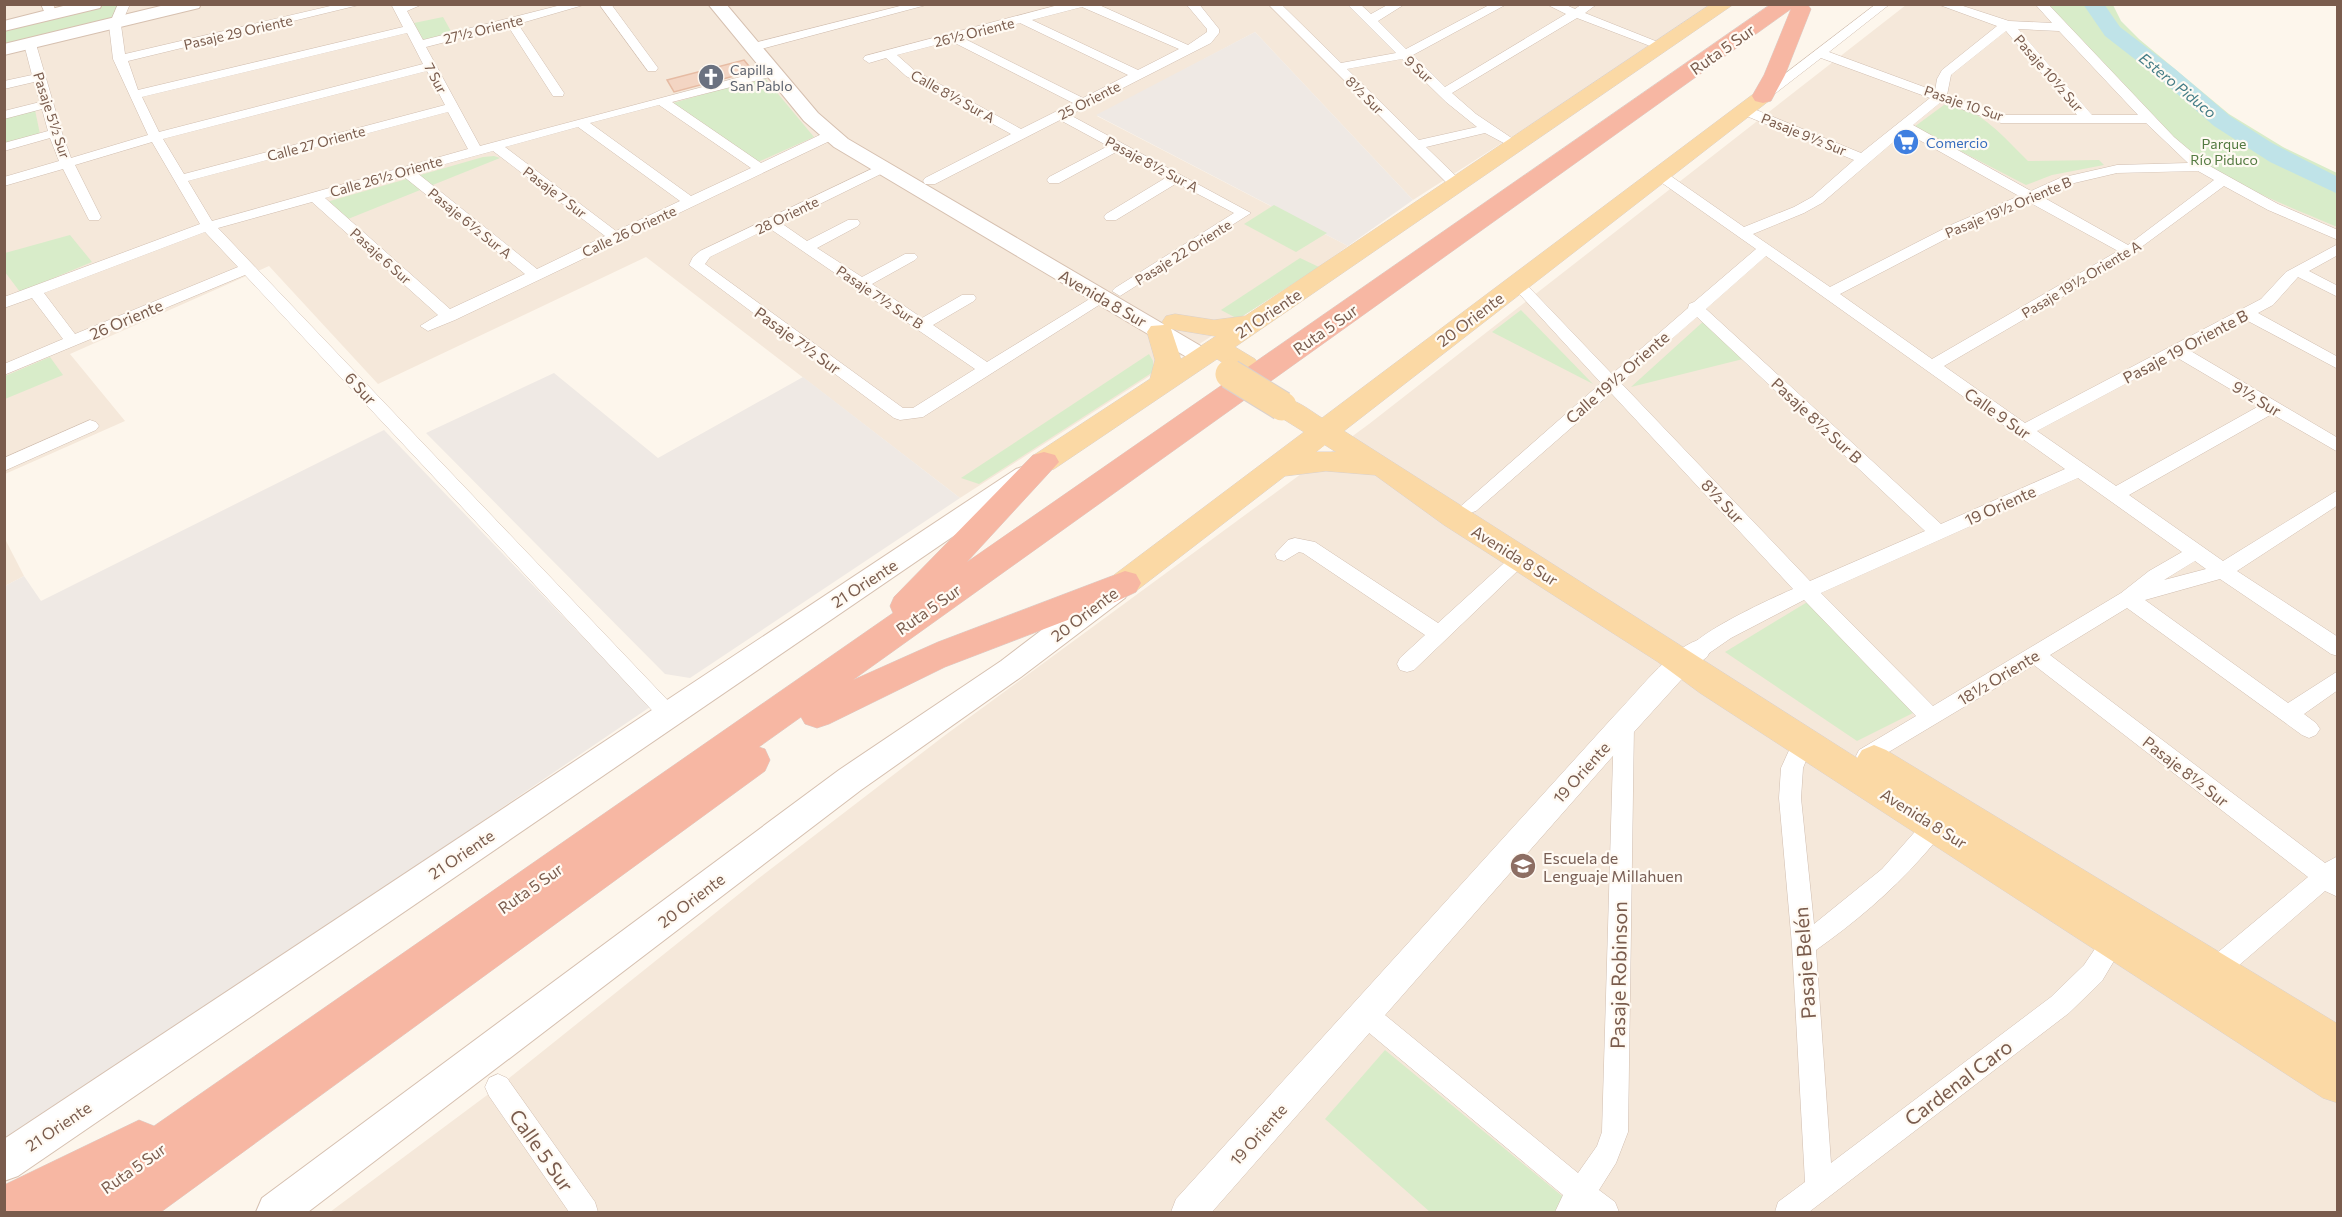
<svg xmlns="http://www.w3.org/2000/svg" width="2342" height="1217" font-family="Commissioner,sans-serif">
	<rect width="100%" height="100%" fill="#fdf6ec"/>
	<g fill="#f5e8da">
		<path d="M5 5H1717L1413 200 1255 32 1097 116 1348 246 1319 267 960 498 646 257 378 384 269 266 70 354 125 421 5 474Z"/>
		<path d="M1906 5H2044L2246 187 2337 227V1212H330L498 1087 759 878 944 736 1369 424Z"/>
		<path d="M4 537 24 576 5 586H4Z"/>
	</g>
	<g fill="#efe9e4">
		<path d="M1255 32 1413 200 1348 246 1096 115Z"/>
		<path d="M554 373 658 458 803 377 960 498 690 678 665 674 426 433Z"/>
		<path d="M384 430 650 707 266 968 5 1140V586L24 576 41 601Z"/>
	</g>
	<g fill="#d8ecc9">
		<path d="M107 5H119L110 21 5 46 4 29Z"/>
		<path d="M2046 5H2113L2121 21 2139 39 2229 114 2283 147 2337 173V227C2296 209 2251 193 2213 168 2148 124 2098 62 2046 5Z"/>
		<path d="M443 17 452 33 423 40 414 23Z"/>
		<path d="M764 77 814 137 758 162 673 103Z"/>
		<path d="M1948 102C1983 112 2003 136 2028 161L2099 160 2104 165 2052 175 2026 185 1914 127Z"/>
		<path d="M35 110 40 134 5 143V118Z"/>
		<path d="M494 156 500 158 348 219 328 205 330 201 483 157Z"/>
		<path d="M1274 205 1327 233 1296 252 1244 224Z"/>
		<path d="M70 235 92 262 20 292 5 272V253Z"/>
		<path d="M1300 258 1319 267 1238 319 1221 310Z"/>
		<path d="M1521 310 1593 384 1492 332Z"/>
		<path d="M1705 320 1747 358 1631 387Z"/>
		<path d="M1149 354 1153 361V372L979 484 961 478Z"/>
		<path d="M50 357 63 375 5 399V376Z"/>
		<path d="M1809 601 1915 712 1857 741 1725 652Z"/>
		<path d="M1385 1050 1567 1200 1557 1212H1430L1325 1119Z"/>
	</g>
	<g fill="none" stroke-linecap="round" stroke-linejoin="round">
		<path fill="#bfe3e8" fill-rule="evenodd" d="M2083 4H2104L2120 27 2175 69 2230 116 2272 143 2338 177V194L2270 162 2214 126 2159 78 2105 36Z"/>
	</g>
	<path fill="#f3d5c3" stroke="#e6bba3" stroke-width="1.5" d="M744 60 753 71 674 92 667 80Z"/>
	<g fill="none" stroke-linecap="round" stroke-linejoin="round">
		<g stroke="#d1beb0" stroke-width="1">
			<g id="minor">
				<path d="M41 4H53L57 15 55 18H47Z"/>
				<path d="M118 4H130L121 25 125 54 339 4H363L128 61 138 90 403 27 391 4H423L407 11 423 40 565 4H587L518 24 564 93 563 96H553L508 26 426 47 480 146 774 68 778 69 780 72 778 75 672 102 761 163 826 132H836L838 135 836 138 455 320 428 331 420 326 438 315 312 202 218 228 676 709 679 715 676 721 669 724 662 721 245 275 4 375V364L63 339 32 298 4 308V297L200 224 152 142 75 165 101 217 99 220H89L63 169 4 186V177L59 161 50 138 4 151V143L48 131 42 109 4 119V111L40 102 34 82 4 89V81L32 75 24 44 26 41 30 40 36 44 62 133 71 158 148 135 113 59 109 25ZM407 33 423 64 159 132 142 97ZM427 71 445 105 184 174 163 139ZM659 105 751 168 691 196 590 123ZM448 112 468 149 212 221 188 181ZM578 127 680 201 616 231 505 147ZM493 151 605 236 537 269 416 172ZM403 176 525 274 450 309 325 198ZM205 232 238 267 75 334 44 293Z"/>
				<path d="M599 4H611L658 68 656 71H648Z"/>
				<path d="M908 4H930L754 51 748 47 750 44Z"/>
				<path d="M1062 4H1097L1188 45 1207 32V29L1186 4H1199L1219 29V33L1211 43 1070 115 1251 213 1120 296 1112 291 1115 288 1234 213 1177 183 1116 220H1106L1104 217 1106 214 1167 177 1118 151 1059 183H1049L1047 180 1049 177 1108 146 1060 120 935 184H925L923 181 925 178 1011 134 906 76 886 58 869 63 863 59 865 56ZM1082 7 1179 49 1138 70 1032 20ZM1020 23 1128 75 1083 98 963 38ZM951 41 1073 103 1021 129 914 70 897 55Z"/>
				<path d="M1268 4H1281L1341 63 1396 53 1347 4H1360L1371 14 1389 4H1405L1378 21 1406 49 1491 4H1507L1413 55 1445 87 1566 14 1546 4H1564L1575 9 1582 4H1597L1585 13 1668 46 1662 50 1658 49 1577 18 1452 93 1476 114 1522 145 1515 149 1485 133 1426 147 1461 181 1463 184 1461 187H1451ZM1402 59 1446 102 1477 127 1419 140 1347 69Z"/>
				<path d="M1876 4H1890L1829 52 1935 91 1937 79 1942 70 1997 26 1937 4H1957L2009 21 2052 23 2035 4H2048L2174 137 2206 164 2278 204 2338 230V240L2268 210 2224 186 2117 265 1944 366 2025 423 2261 299 2286 272 2338 244V255L2309 271 2338 286V297L2298 277 2273 305 2258 313 2338 357V369L2246 320 2189 350 2338 438V452L2272 414 2129 495 2223 561 2338 490V505L2237 571 2338 637V656L2331 654 2220 579 2145 600 2288 703 2338 671V690L2304 714 2316 723 2320 729 2316 735 2309 738 2302 735 2127 608 2050 655 2325 863 2338 856V897L2325 891 2223 979 2214 982 2205 979 2202 971 2205 963 2308 877 2034 665 1867 765 1859 762 1856 756 1859 750 1916 716 1804 600 1731 638 1705 656 1698 658 1691 656 1688 650C1698 632 1772 598 1793 589L1611 393 1476 511 1470 513 1464 511 1461 506 1601 383 1512 286 1509 283 1512 280H1522L1612 374 1688 308 1689 304 1694 302 1756 249 1655 178 1653 175 1655 172H1665L1744 227 1794 207 1812 197 1854 160 1739 113 1737 110 1739 107H1749L1861 153 1930 98 1821 58 1768 99H1758L1756 96ZM2018 29 2059 31 2138 115H2092ZM2006 31 2077 115H2002L1947 95 1951 75ZM1941 102 2001 123H2146L2188 163 2117 165 2060 178 2031 191 1913 125ZM1905 132 2019 196 1953 224 1830 287 1753 234 1804 213 1822 203ZM2198 171 2214 180 2128 245 2041 196 2070 184 2117 173ZM2029 202 2118 251 1932 359 1840 294 1963 230ZM1766 256 2065 469 1941 524 1706 309ZM1697 317 1925 531 1810 581 1621 383ZM2176 357 2259 406 2116 486 2037 431ZM2078 478 2182 552 2149 571 2121 593 1933 706 1821 593ZM2195 561 2206 569 2164 580Z"/>
				<path d="M882 164 889 168 887 171 781 223 807 241 848 220H858L860 223 858 226 817 248 862 277 905 254H915L918 257 915 260 872 284 922 318 962 295H974L976 298 974 301 933 325 987 362 1096 295H1108L1110 298 923 417 900 420 894 418 689 265 693 257 700 251ZM769 228 975 369 913 408H903L705 264 710 257Z"/>
				<path d="M90 420 96 422 99 426 96 430 4 471V458Z"/>
				<path d="M1295 538 1315 542 1438 623 1514 554 1521 552 1528 554 1530 559 1414 670 1407 672 1400 670 1397 664 1400 658 1425 635 1303 553 1299 552 1284 561 1277 559 1275 554 1288 540Z"/>
				<path d="M1624 715 1631 718 1634 724 1628 1132 1616 1163 1599 1190 1615 1202 1619 1212H1555L1563 1195 1356 1022 1353 1014 1356 1006 1365 1002 1374 1006 1578 1173 1597 1146 1602 1132 1614 724 1617 718Z"/>
				<path d="M1803 732 1810 735 1814 741 1803 768 1801 798 1814 924 1882 869 1927 818 1935 815 1943 818 1946 825C1940 837 1930 848 1921 858 1890 893 1854 923 1816 950L1831 1163 2051 997 2084 965 2107 931 2115 928 2123 931 2127 939 2102 981 2069 1013 1809 1212H1775L1778 1202 1805 1182 1792 945 1779 798 1781 768 1796 735Z"/>
				<path d="M498 1074 507 1078 595 1202 598 1212H569L489 1096 485 1087 489 1078Z"/>
			</g>
		</g>
		<g stroke="#d1beb0" stroke-width="1">
			<path id="tertiary" d="M1698 640 1707 643 1711 650 1707 657 1691 669 1634 732 1212 1212H1171L1176 1199 1614 716C1637 693 1668 650 1698 640Z"/>
		</g>
		<g stroke="#d6c0b0" stroke-width="2">
			<g id="secondary">
				<path d="M71 4H102L100 8 4 31V21Z"/>
				<path d="M169 4H201L199 8 4 55V44Z"/>
				<path d="M708 4H726L818 113 848 139 1211 352 1215 357 1211 362 1203 365 1195 362 834 147 804 121Z"/>
				<path d="M1025 466 1034 469 1038 475 1034 481 18 1176 4 1181V1139L1016 469Z"/>
				<path d="M1115 579 1125 582 1129 590 1125 598 1021 677 861 790 308 1212H256L262 1198 839 770 1001 661 1105 582Z"/>
			</g>
		</g>
		<g stroke="#dad1cd" stroke-width="1">
			<g id="primary">
				<path d="M1711 4H1734L1235 347 1255 359 1259 365 1255 371C1240 375 1230 367 1217 359L1054 469 1044 472 1034 469 1030 462 1034 455 1150 379 1155 360 1147 332 1151 326 1164 325 1162 322 1166 316 1175 314 1214 320 1245 316ZM1171 329 1214 336H1216L1181 359Z"/>
				<path d="M1763 90 1770 92 1774 96 1770 100 1344 431 1857 758 1862 750 1874 745 1886 750 2338 1024V1103L2323 1098 1700 693 1658 662 1444 525 1375 475 1326 471 1285 476 1136 591 1125 595 1114 591 1110 583 1114 575 1304 432 1272 412 1268 406 1272 400C1291 394 1306 408 1322 418L1756 92ZM1325 445 1336 452H1316Z"/>
			</g>
		</g>
		<g stroke="#dad1cd" stroke-width="1">
			<path id="motorway" d="M1771 4H1807L1811 9 1785 75 1771 101 1763 103 1755 101 1752 96 1764 75 1791 9 853 680 938 642 1125 571 1136 574 1141 583 1136 592 1115 602 945 667 829 724 817 728 805 724 801 717 759 747 765 749 770 760 765 771 161 1212H4V1185L139 1120 154 1126 893 613 890 606 894 597 1033 455 1044 452 1055 455 1059 462 967 562Z"/>
		</g>
		<use href="#minor" fill="#fff" fill-rule="evenodd"/>
		<use href="#tertiary" fill="#fff" fill-rule="evenodd"/>
		<use href="#secondary" fill="#fff" fill-rule="evenodd"/>
		<use href="#primary" fill="#fbd9a5" fill-rule="evenodd"/>
		<use href="#motorway" fill="#f7b7a3" fill-rule="evenodd"/>
		<g stroke="#dad1cd" stroke-width="31" stroke-linecap="butt">
			<path id="primary-bridge" d="M1230 374 1282 406"/>
		</g>
		<use href="#primary-bridge" stroke="#fbd9a5" stroke-width="29"/>
	</g>
	<defs>
		<g id="church-disc" transform="scale(1.35)"><circle r="9.5" fill="#6b7280" stroke="#fffaf3"/><path d="M-1.2-6h2.4v3.5h3.3v2.4h-3.3V6h-2.4V-.1h-3.3v-2.4h3.3Z" fill="#fff"/></g>
		<g id="supermarket-disc" transform="scale(1.35)"><circle r="9.5" fill="#3f7fe0" stroke="#fffaf3"/><path d="M-6-5.5h2.5l.6 2H6L4.5 2H-2.5L-4.4-4H-6ZM-1.5 3.2a1.3 1.3 0 1 0 .1 0ZM3 3.2a1.3 1.3 0 1 0 .1 0Z" fill="#fff"/></g>
		<g id="school-disc" transform="scale(1.35)"><circle r="9.5" fill="#8d6e63" stroke="#fffaf3"/><path d="M0-5L7-2L0 1L-7-2ZM-4 1L0 2.5L4 1V4Q0 6-4 4Z" fill="#fff"/></g>
	</defs>
	<g fill-rule="evenodd">
		<use href="#church-disc" x="711" y="77"/>
		<use href="#supermarket-disc" x="1906" y="142"/>
		<use href="#school-disc" x="1523" y="866"/>
	</g>
	<g text-anchor="middle" dominant-baseline="central" stroke-width="4.5" stroke-linejoin="round" paint-order="stroke">
		<g font-size="14" fill="#7a5c4d" stroke="#fffaf3">
			<text transform="translate(483 29) rotate(-14)">27½ Oriente</text>
			<text transform="translate(238 32) rotate(-13)">Pasaje 29 Oriente</text>
			<text transform="translate(974 32) rotate(-14)">26½ Oriente</text>
			<text transform="translate(1419 69) rotate(42)">9 Sur</text>
			<text transform="translate(2049 73) rotate(49)">Pasaje 10½ Sur</text>
			<text transform="translate(436 78) rotate(62)">7 Sur</text>
			<text transform="translate(1365 95) rotate(45)">8½ Sur</text>
			<text transform="translate(953 96) rotate(29)">Calle 8½ Sur A</text>
			<text transform="translate(1089 100) rotate(-27)">25 Oriente</text>
			<text transform="translate(1964 103) rotate(19)">Pasaje 10 Sur</text>
			<text transform="translate(52 115) rotate(72)">Pasaje 5½ Sur</text>
			<text transform="translate(1804 134) rotate(22)">Pasaje 9½ Sur</text>
			<text transform="translate(316 143) rotate(-15)">Calle 27 Oriente</text>
			<text transform="translate(1152 164) rotate(28)">Pasaje 8½ Sur A</text>
			<text transform="translate(386 176) rotate(-16)">Calle 26½ Oriente</text>
			<text transform="translate(555 192) rotate(37)">Pasaje 7 Sur</text>
			<text transform="translate(2008 207) rotate(-23)">Pasaje 19½ Oriente B</text>
			<text transform="translate(787 215) rotate(-26)">28 Oriente</text>
			<text transform="translate(470 223) rotate(39)">Pasaje 6½ Sur A</text>
			<text transform="translate(629 231) rotate(-25)">Calle 26 Oriente</text>
			<text transform="translate(1183 252) rotate(-32)">Pasaje 22 Oriente</text>
			<text transform="translate(381 256) rotate(42)">Pasaje 6 Sur</text>
			<text transform="translate(2081 279) rotate(-31)">Pasaje 19½ Oriente A</text>
			<text transform="translate(880 297) rotate(34)">Pasaje 7½ Sur B</text>
		</g>
		<g font-size="14" fill="#5b616d" stroke="#fffaf3" text-anchor="start">
			<text x="730" y="69">Capilla<tspan x="730" dy="16">San Pablo</tspan></text>
		</g>
		<g font-size="14" fill="#366cbe" stroke="#fffaf3" text-anchor="start">
			<text x="1926" y="142">Comercio</text>
		</g>
		<g font-size="14" fill="#537a41" stroke="#fffaf3">
			<text x="2224" y="143">Parque<tspan x="2224" dy="16">Río Piduco</tspan></text>
		</g>
		<g font-size="15" font-style="italic" fill="#437c86" stroke="#fffaf3">
			<text transform="translate(2178 85) rotate(39)">Estero Piduco</text>
		</g>
		<g font-size="16" fill="#7a5c4d" stroke="#fffaf3">
			<text transform="translate(1722 49) rotate(-35)">Ruta 5 Sur</text>
			<text transform="translate(1103 298) rotate(30)">Avenida 8 Sur</text>
			<text transform="translate(1268 313) rotate(-34)">21 Oriente</text>
			<text transform="translate(126 319) rotate(-23)">26 Oriente</text>
			<text transform="translate(1470 319) rotate(-37)">20 Oriente</text>
			<text transform="translate(1325 329) rotate(-35)">Ruta 5 Sur</text>
			<text transform="translate(798 340) rotate(36)">Pasaje 7½ Sur</text>
			<text transform="translate(2185 346) rotate(-28)">Pasaje 19 Oriente B</text>
			<text transform="translate(1617 377) rotate(-41)">Calle 19½ Oriente</text>
			<text transform="translate(361 388) rotate(47)">6 Sur</text>
			<text transform="translate(2257 398) rotate(31)">9½ Sur</text>
			<text transform="translate(1998 413) rotate(35)">Calle 9 Sur</text>
			<text transform="translate(1817 420) rotate(43)">Pasaje 8½ Sur B</text>
			<text transform="translate(1723 501) rotate(47)">8½ Sur</text>
			<text transform="translate(2000 505) rotate(-24)">19 Oriente</text>
			<text transform="translate(1515 555) rotate(32)">Avenida 8 Sur</text>
			<text transform="translate(864 583) rotate(-33)">21 Oriente</text>
			<text transform="translate(928 609) rotate(-35)">Ruta 5 Sur</text>
			<text transform="translate(1084 614) rotate(-37)">20 Oriente</text>
			<text transform="translate(1998 677) rotate(-31)">18½ Oriente</text>
			<text transform="translate(2186 771) rotate(38)">Pasaje 8½ Sur</text>
			<text transform="translate(1581 772) rotate(-48)">19 Oriente</text>
			<text transform="translate(1924 818) rotate(32)">Avenida 8 Sur</text>
			<text transform="translate(461 854) rotate(-34)">21 Oriente</text>
			<text transform="translate(530 888) rotate(-35)">Ruta 5 Sur</text>
			<text transform="translate(691 900) rotate(-37)">20 Oriente</text>
			<text transform="translate(58 1126) rotate(-34)">21 Oriente</text>
			<text transform="translate(1258 1134) rotate(-48)">19 Oriente</text>
			<text transform="translate(133 1168) rotate(-35)">Ruta 5 Sur</text>
		</g>
		<g font-size="16" fill="#785e54" stroke="#fffaf3" text-anchor="start">
			<text x="1543" y="857">Escuela de<tspan x="1543" dy="18">Lenguaje Millahuen</tspan></text>
		</g>
		<g font-size="20" fill="#7a5c4d" stroke="#fffaf3">
			<text transform="translate(1804 963) rotate(-94)">Pasaje Belén</text>
			<text transform="translate(1618 975) rotate(-89)">Pasaje Robinson</text>
			<text transform="translate(1958 1082) rotate(-37)">Cardenal Caro</text>
			<text transform="translate(542 1150) rotate(55)">Calle 5 Sur</text>
		</g>
	</g>
	<rect width="2342" height="1217" fill="none" stroke="#7a5c4d" stroke-width="12"/>
</svg>
